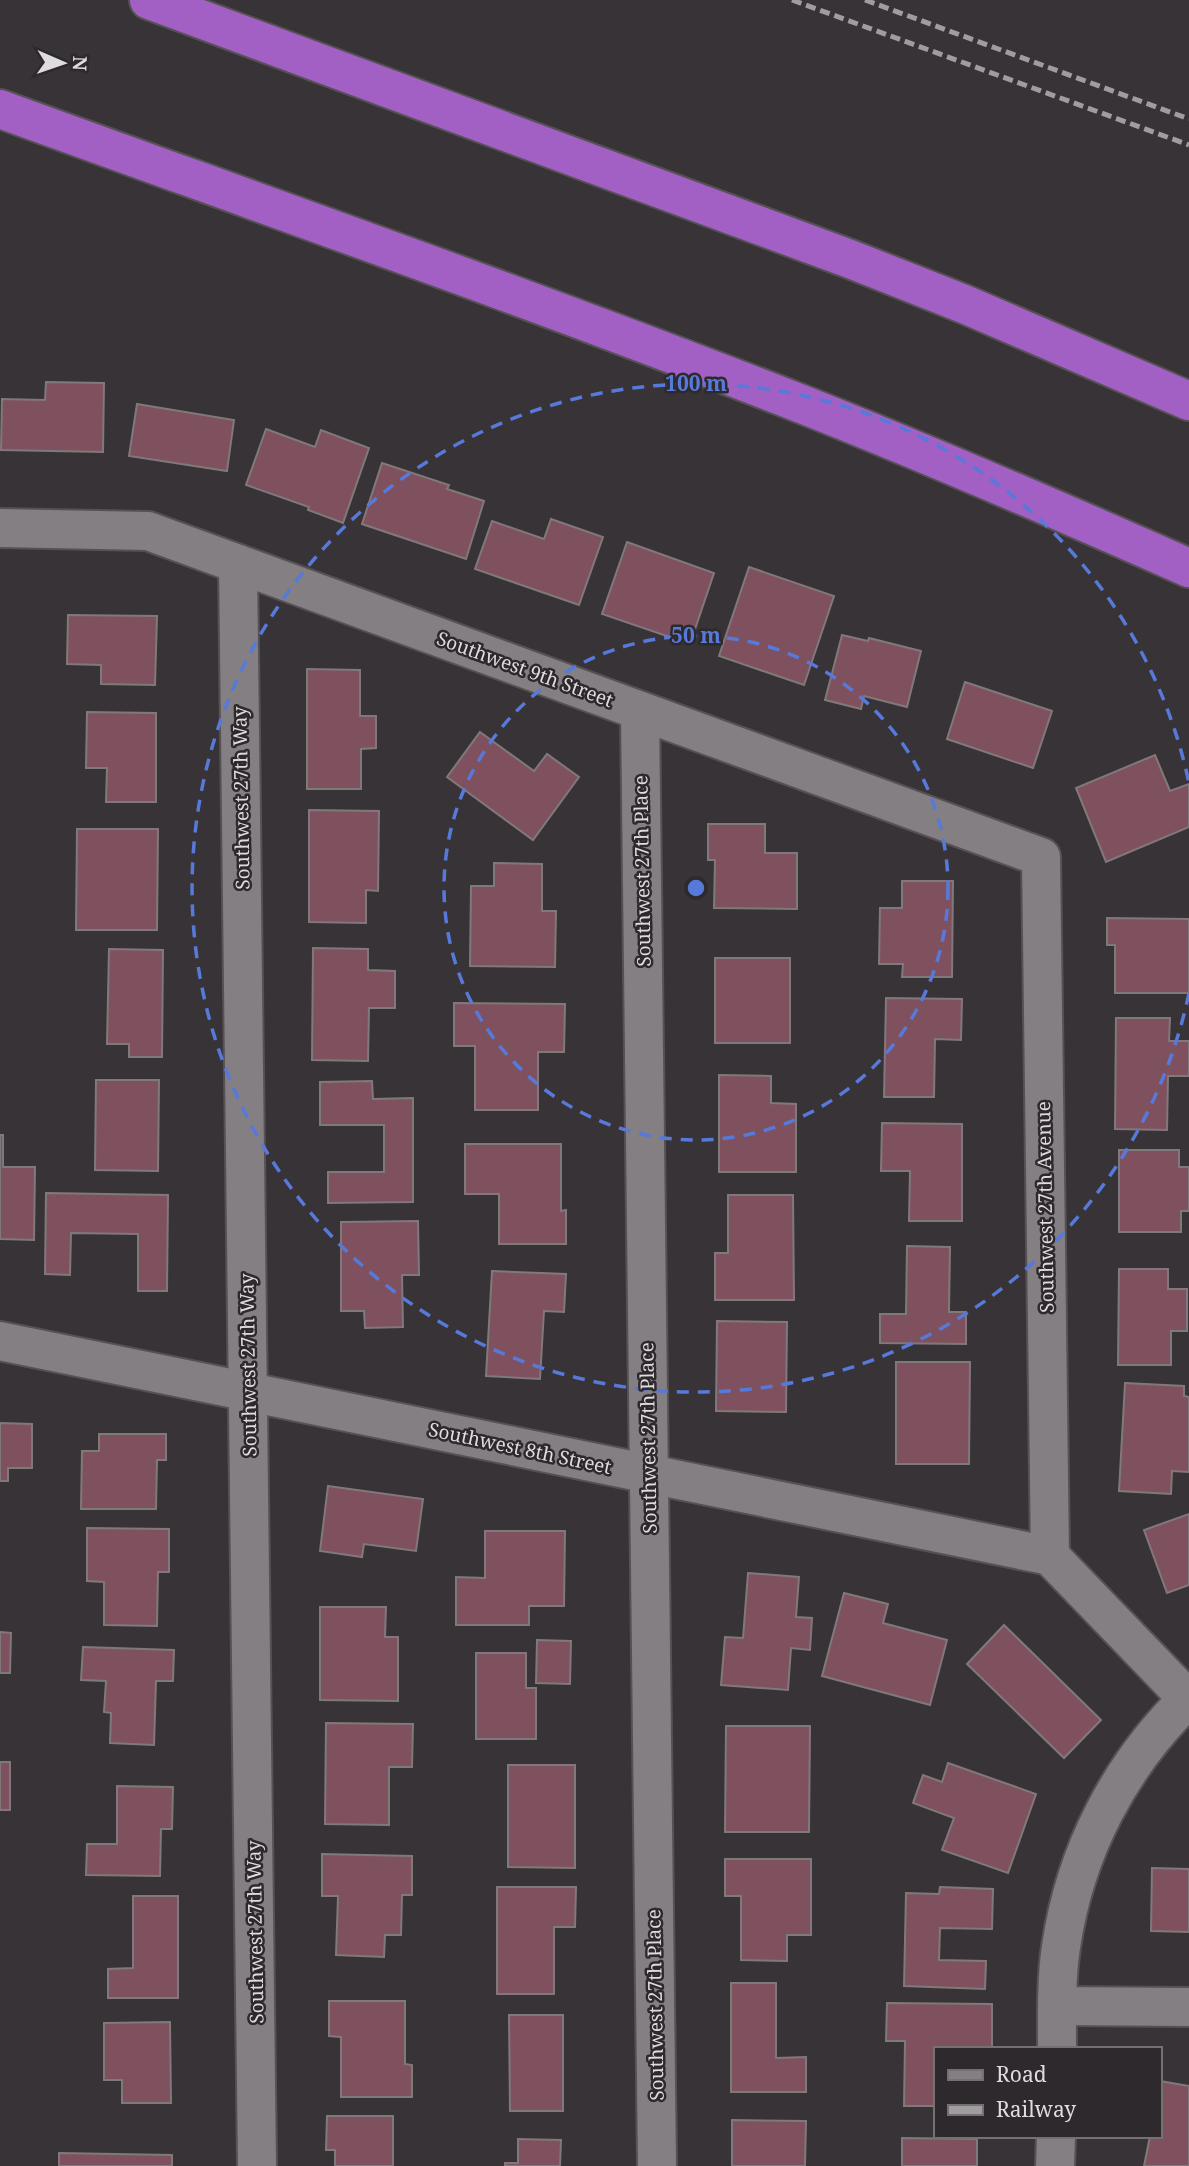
<svg xmlns="http://www.w3.org/2000/svg" width="1189" height="2166" font-family="'Noto Serif',serif">
	<rect width="100%" height="100%" fill="#383336"/>
	<g fill="#7f515e" stroke="#80797b" stroke-width="2">
		<path d="M46 382 104 383 103 452 1 450 2 399 45 400Z"/>
		<path d="M137 404 234 420 227 471 129 456Z"/>
		<path d="M266 429 315 447 321 430 369 448 343 523 308 510 309 507 246 485Z"/>
		<path d="M382 463 449 485 447 489 484 501 466 559 362 524Z"/>
		<path d="M551 519 603 537 579 605 475 569 492 521 544 539Z"/>
		<path d="M627 542 714 573 690 644 602 614Z"/>
		<path d="M749 567 834 596 804 685 719 656Z"/>
		<path d="M68 615 157 616 155 685 101 684V665L67 664Z"/>
		<path d="M842 635 868 641 869 638 921 651 907 707 864 696 861 709 825 700Z"/>
		<path d="M307 669 360 670V716H376V748L361 749V789H307Z"/>
		<path d="M965 682 1052 711 1033 768 947 739Z"/>
		<path d="M87 712 156 713V802H106L107 768H86Z"/>
		<path d="M480 732 534 771 547 754 579 777 533 840 447 777Z"/>
		<path d="M1155 755 1170 791 1189 784V827L1106 862 1076 788Z"/>
		<path d="M309 810 379 811 378 891 366 890V923L309 922Z"/>
		<path d="M708 824H765V853H797V909L714 908 715 860H708Z"/>
		<path d="M77 829H158L157 930H76Z"/>
		<path d="M494 863 542 864V911H556L555 967 470 966 471 886H494Z"/>
		<path d="M902 881H953L952 977H902L903 964H879L880 908H902Z"/>
		<path d="M1107 918 1189 919V993H1115V945H1107Z"/>
		<path d="M313 948 368 949V970L395 971V1008H369L368 1061 312 1060Z"/>
		<path d="M109 949 163 950 162 1057H129V1044H107Z"/>
		<rect x="715" y="958" width="75" height="85"/>
		<path d="M886 998 962 999 961 1040 935 1039 934 1097H884Z"/>
		<path d="M454 1003 565 1004 564 1052H538V1110H475V1046H454Z"/>
		<path d="M1116 1018H1170L1169 1041H1189V1076H1168L1167 1130 1115 1129Z"/>
		<path d="M719 1075 771 1076V1103L796 1104V1172H719Z"/>
		<path d="M96 1080H159L158 1171 95 1170Z"/>
		<path d="M372 1081 373 1099 413 1098V1202L328 1203V1172H384V1125H320V1082Z"/>
		<path d="M882 1123 962 1124V1221H909L910 1171H881Z"/>
		<path d="M0 1135H3V1167H35L34 1240 0 1239Z"/>
		<path d="M465 1144H561V1211L566 1210V1244H499V1194H465Z"/>
		<path d="M1119 1150H1179V1167H1189V1211H1181V1232H1119Z"/>
		<path d="M46 1193 168 1195 167 1291H138V1234L71 1233 70 1275 45 1274Z"/>
		<path d="M728 1195H793L794 1300H715V1253H728Z"/>
		<path d="M418 1221 419 1275H402L403 1327 365 1328 364 1311H341V1222Z"/>
		<path d="M907 1246 950 1247 949 1312H966V1344L880 1343V1314H906Z"/>
		<path d="M1119 1269H1168V1289H1187V1331H1171V1365H1118Z"/>
		<path d="M492 1271 566 1274 564 1312 544 1311 540 1379 486 1376Z"/>
		<path d="M717 1321 787 1322 786 1412 716 1411Z"/>
		<path d="M896 1362H970L969 1464H896Z"/>
		<path d="M1125 1383 1184 1386V1396L1189 1397V1472L1172 1471 1171 1494 1119 1491Z"/>
		<path d="M0 1423 32 1424V1468H8V1481H0Z"/>
		<path d="M99 1434H166V1460H157L156 1509H81L82 1451H99Z"/>
		<path d="M328 1486 423 1499 416 1551 364 1544 362 1557 320 1551Z"/>
		<path d="M1189 1514V1585L1167 1593 1144 1530Z"/>
		<path d="M87 1528 169 1529V1572H158L157 1626 104 1625V1582L87 1581Z"/>
		<path d="M485 1531H565L564 1606H529V1625H456V1577L485 1578Z"/>
		<path d="M748 1573 799 1577 796 1617 812 1618 810 1650 791 1648 788 1690 721 1685 725 1637 743 1638Z"/>
		<path d="M844 1593 888 1604 883 1623 947 1640 930 1705 822 1676Z"/>
		<path d="M320 1607H386L385 1637H398V1701L320 1700Z"/>
		<path d="M1004 1625 1101 1720 1064 1758 967 1664Z"/>
		<path d="M0 1632 11 1633 10 1673H0Z"/>
		<path d="M537 1640 571 1641 570 1684 536 1683Z"/>
		<path d="M83 1647 174 1650 173 1681H156L154 1745 110 1743 111 1713 104 1712 106 1681 81 1680Z"/>
		<path d="M476 1653H526V1688H536V1739H476Z"/>
		<path d="M326 1723 413 1724 412 1767H389V1825L325 1824Z"/>
		<path d="M726 1726H810L809 1832H725Z"/>
		<rect x="0" y="1762" width="10" height="48"/>
		<path d="M948 1763 1036 1794 1008 1873 942 1850 954 1818 913 1803 923 1775 942 1782Z"/>
		<path d="M508 1765H575V1868L508 1867Z"/>
		<path d="M117 1786 173 1787 172 1829H161L160 1876 86 1875 87 1844H117Z"/>
		<path d="M322 1854 412 1856V1895H402L401 1935H385L384 1957 336 1955 338 1896H322Z"/>
		<path d="M725 1859H811V1935H787V1961L741 1960V1896H725Z"/>
		<path d="M1152 1868 1189 1869V1932L1151 1931Z"/>
		<path d="M497 1887H576L575 1927H554V1994H497Z"/>
		<path d="M940 1887 993 1889 992 1929 940 1928 939 1960 986 1961 985 1989 904 1986 906 1893 939 1894Z"/>
		<path d="M133 1896H178V1998H108V1969L133 1968Z"/>
		<path d="M731 1983H776V2058L806 2057V2092H731Z"/>
		<path d="M329 2001H405V2064L412 2065V2097H341V2037L329 2036Z"/>
		<path d="M887 2003 992 2004V2049H935V2106H904L905 2041H886Z"/>
		<path d="M509 2015H563V2111H510Z"/>
		<path d="M170 2022 171 2103H122V2080H104V2023Z"/>
		<path d="M1160 2081 1189 2086V2166H1144L1150 2136H1159Z"/>
		<path d="M327 2116H393V2166H335V2150H326Z"/>
		<path d="M732 2120 806 2121 805 2166H732Z"/>
		<path d="M902 2138 977 2139V2166H902Z"/>
		<path d="M518 2139 561 2140 560 2166H505V2163H518Z"/>
		<path d="M59 2153 172 2155V2166H59Z"/>
	</g>
	<g fill="none" stroke-linecap="round" stroke-linejoin="round">
		<g stroke="#555154" stroke-width="42">
			<g id="minor">
				<path d="M0 528 148 531 1041 857 1050 1556"/>
				<path d="M238 564 257 2166"/>
				<path d="M640 711 657 2166"/>
				<path d="M0 1341 1050 1556 1188 1699"/>
				<path d="M1057 2006 1189 2007"/>
				<path d="M1057 2049C1057 2015 1056 1980 1061 1947 1075 1851 1120 1765 1189 1698"/>
				<path d="M1055 2166 1056 2136"/>
			</g>
		</g>
		<g stroke="#555154" stroke-width="42">
			<g id="highway">
				<path d="M149 0 850 259 964 304 1189 401"/>
				<path d="M0 109C267 206 535 300 799 403 931 455 1060 511 1189 568"/>
			</g>
		</g>
		<use href="#minor" stroke="#847f82" stroke-width="38"/>
		<use href="#highway" stroke="#a260c5" stroke-width="38"/>
		<g stroke="#a09d9f" stroke-width="5" stroke-dasharray="10 5" stroke-linecap="butt">
			<path d="M792 0 1189 145"/>
			<path d="M865 0 1189 119"/>
		</g>
	</g>
	<g fill="none" stroke="#5779da" stroke-width="3.5" stroke-dasharray="12 9">
		<circle cx="696" cy="888" r="252"/>
		<path d="M1189 993A504 504 0 1 1 1189 783"/>
	</g>
	<g text-anchor="middle" dominant-baseline="central" stroke-width="5" stroke-linejoin="round" paint-order="stroke">
		<g font-size="19" fill="#dfdcde" stroke="#2e292c">
			<text transform="translate(525 669) rotate(20)">Southwest 9th Street</text>
			<text transform="translate(241 798) rotate(-91)">Southwest 27th Way</text>
			<text transform="translate(642 871) rotate(-91)">Southwest 27th Place</text>
			<text transform="translate(1045 1207) rotate(-91)">Southwest 27th Avenue</text>
			<text transform="translate(248 1365) rotate(-91)">Southwest 27th Way</text>
			<text transform="translate(648 1438) rotate(-91)">Southwest 27th Place</text>
			<text transform="translate(520 1448) rotate(12)">Southwest 8th Street</text>
			<text transform="translate(255 1932) rotate(-91)">Southwest 27th Way</text>
			<text transform="translate(655 2005) rotate(-91)">Southwest 27th Place</text>
		</g>
	</g>
	<circle cx="696" cy="888" r="10" fill="#5779da" stroke="#2e292c" stroke-width="3.5"/>
	<g font-size="21" text-anchor="middle" font-weight="bold" fill="#5779da" stroke="#2e292c" stroke-width="5" stroke-linejoin="round" paint-order="stroke">
		<text x="696" y="391">100 m</text>
		<text x="696" y="643">50 m</text>
	</g>
	<rect x="934" y="2047" width="228" height="91" fill="#2e292c" stroke="#757173" stroke-width="2"/>
	<rect x="948" y="2070" width="35" height="10" fill="#847f82" stroke="#757173" stroke-width="2"/>
	<text x="996" y="2082" font-size="21" fill="#dfdcde">Road</text>
	<rect x="948" y="2105" width="35" height="10" fill="#a09d9f" stroke="#757173" stroke-width="2"/>
	<text x="996" y="2117" font-size="21" fill="#dfdcde">Railway</text>
	<g transform="translate(63 63) rotate(92)" stroke="#2e292c" stroke-width="5" paint-order="stroke">
	<path d="M0-5L12 26L0 18L-12 26Z" fill="#dfdcde"/>
	<text y="-10" font-size="19" font-weight="bold" text-anchor="middle" fill="#dfdcde">N</text>
	</g>
</svg>
